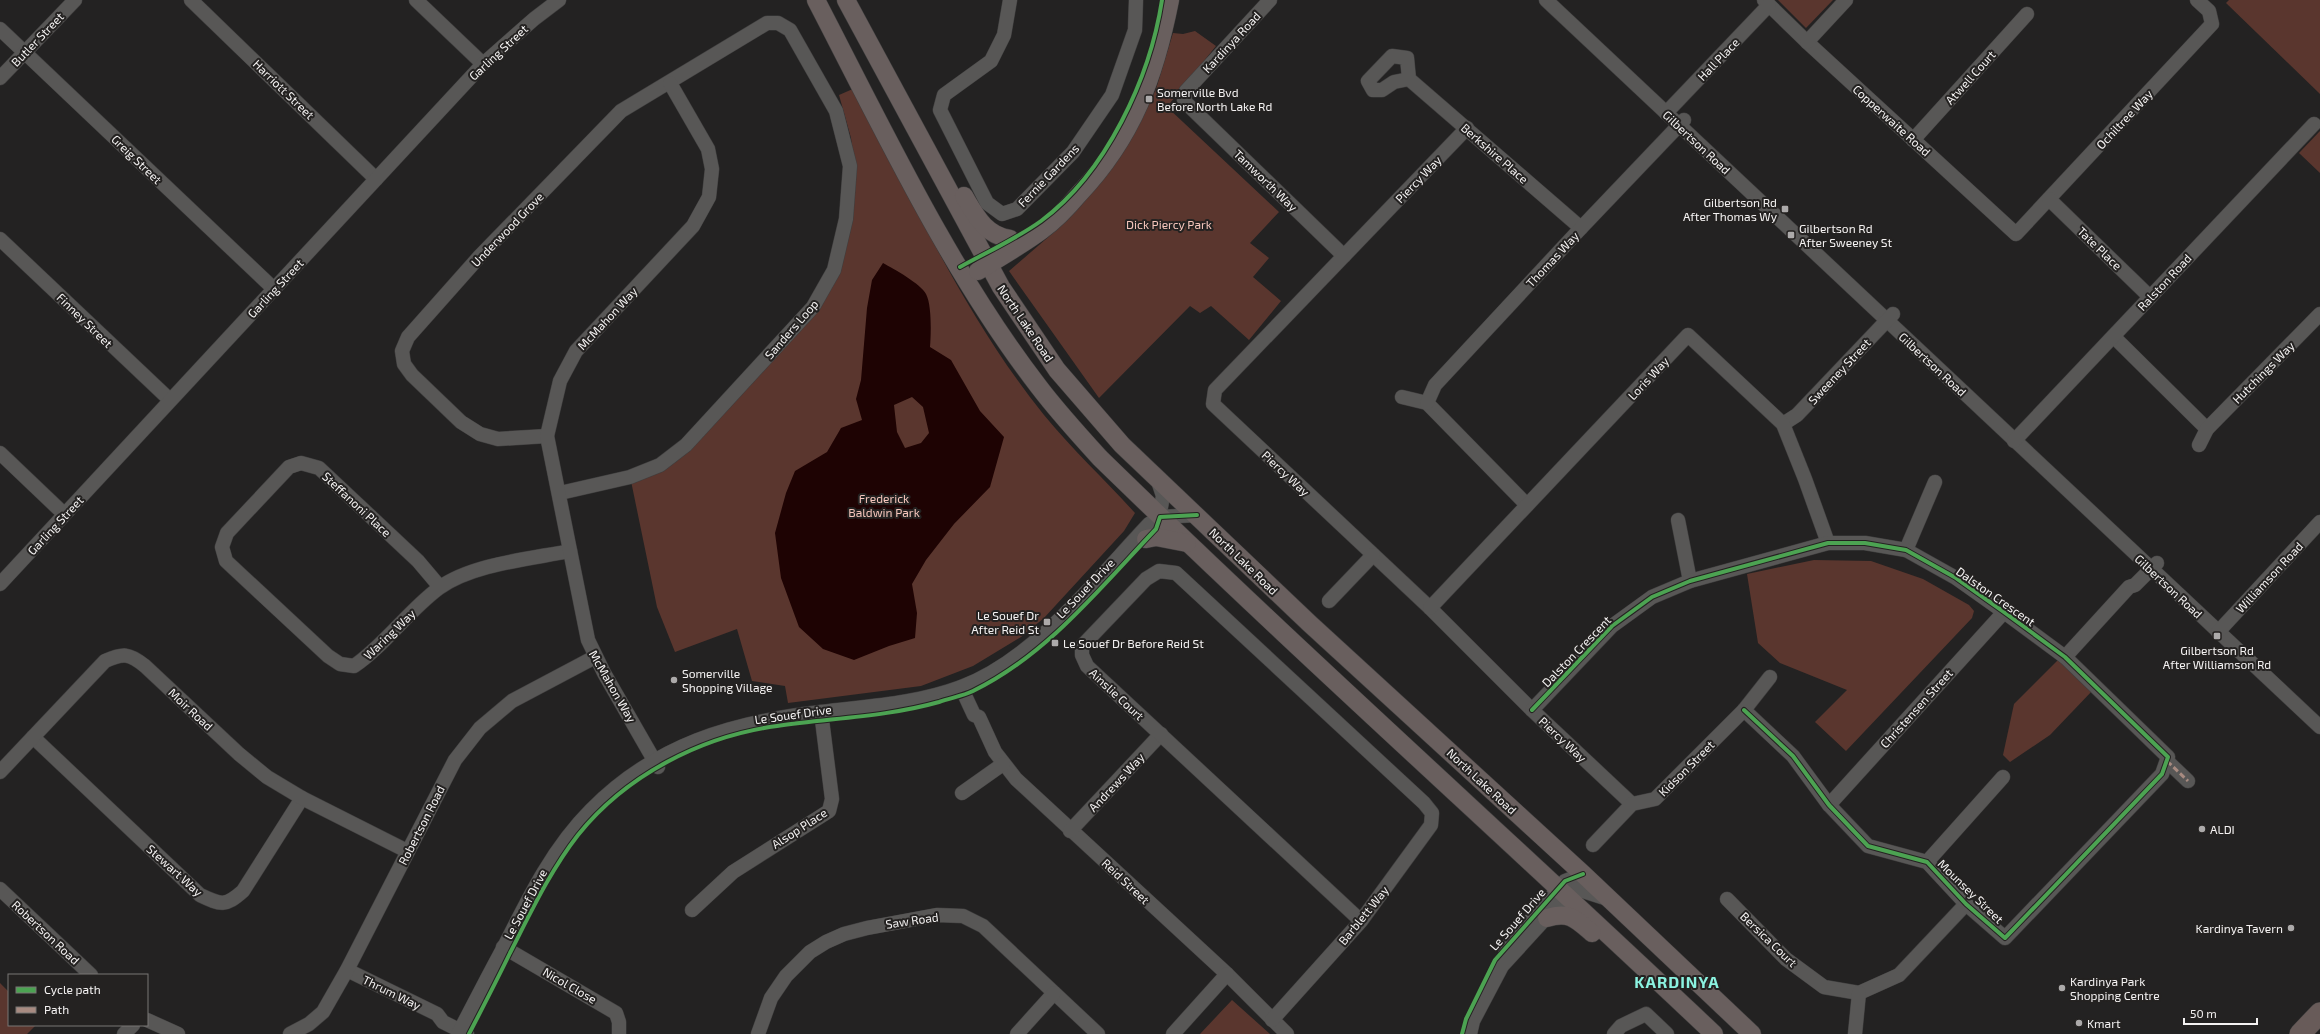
<svg xmlns="http://www.w3.org/2000/svg" width="2320" height="1034" font-family="'Exo 2',sans-serif">
	<rect width="100%" height="100%" fill="#232222"/>
	<g fill="#5a362e">
		<path d="M1778 0H1833L1806 28Z"/>
		<path d="M2229 0H2320V94L2226 3Z"/>
		<path d="M1195 31 1216 46 1167 107 1279 212 1250 243 1269 258 1253 277 1281 301 1249 340 1211 306 1200 313 1190 306 1099 398 1009 271 1053 233 1143 117 1156 89 1173 33 1183 34Z"/>
		<path d="M855 88C912 200 965 317 1044 415 1072 449 1105 480 1135 513L1124 531 1044 618 1021 637 973 666 921 686 788 703 785 686 752 681 737 629 675 652 657 607 631 481 667 466 838 273 856 182 851 138 839 95Z"/>
		<path d="M2320 131V173L2299 153Z"/>
		<path d="M1814 560 1871 561 1923 579 1969 605 1974 611 1972 618 1846 751 1815 722 1847 690 1780 663 1758 643 1747 574Z"/>
		<path d="M2059 659 2093 690 2050 735 2010 762 2003 755 2014 704Z"/>
		<path d="M0 983 9 992V1025H36L27 1034H0Z"/>
		<path d="M1232 1000 1270 1034H1200Z"/>
	</g>
	<path fill="#1e0303" fill-rule="evenodd" d="M883 263C894 269 921 284 926 294 932 305 931 335 930 347L951 360 980 411 1004 437 990 487 954 524 926 560 912 584 917 613 915 638 889 646 854 660 823 649 799 627 781 578 775 533 786 493 795 471 827 452 841 428 862 420 856 399 861 380 867 308 872 280ZM912 397 923 407 929 433 921 443 905 448 897 432 894 405Z"/>
	<g fill="none" stroke-linecap="round" stroke-linejoin="round">
		<g stroke="#3f3e3e" stroke-width="15">
			<g id="minor">
				<path d="M191 0 376 179"/>
				<path d="M416 0 483 64"/>
				<path d="M1010 0 1004 35 991 61 944 95 940 110 987 203 1002 214 1017 209 1073 152 1112 95 1135 30 1136 0"/>
				<path d="M1270 0 1186 91 1184 101 1344 256"/>
				<path d="M1546 0 2320 727"/>
				<path d="M1764 0 1807 42 2016 234 2212 24 2209 11 2197 0"/>
				<path d="M0 29 274 289"/>
				<path d="M1807 42 1846 0"/>
				<path d="M0 78 75 0"/>
				<path d="M1409 79 1407 58 1392 56 1368 81 1373 90H1382L1394 82 1409 79 1581 228"/>
				<path d="M1666 113 1769 5"/>
				<path d="M1467 128 1215 390 1213 404 1430 608 1532 710 1632 804"/>
				<path d="M1913 140 2027 14"/>
				<path d="M2049 199 2150 297"/>
				<path d="M0 239 170 400"/>
				<path d="M2114 337 2207 429"/>
				<path d="M1402 397 1427 403 1527 505"/>
				<path d="M1427 403 1435 385 1581 228 1684 120"/>
				<path d="M1783 424 1797 415 1893 314"/>
				<path d="M547 436 498 439 480 434 461 422 412 375 404 364 402 351 408 337 479 257 621 111 767 23H778L790 30 836 111 850 166 846 219 834 270 813 307 686 445 660 465 630 477 560 493"/>
				<path d="M2014 441 2314 124"/>
				<path d="M2199 445 2207 429 2320 314"/>
				<path d="M0 453 64 514"/>
				<path d="M1157 478 1163 496 1158 524"/>
				<path d="M1678 520 1690 581"/>
				<path d="M1906 550 1935 482"/>
				<path d="M0 584 483 64 534 19 559 0"/>
				<path d="M440 587 418 561 319 468 301 463 289 467 227 533 222 547 226 561 328 656 340 664 354 666C386 644 408 611 439 588 472 564 530 559 570 551"/>
				<path d="M1329 601 1373 555"/>
				<path d="M1430 608 1688 335 1783 424 1805 479 1828 543"/>
				<path d="M2218 632 2320 522"/>
				<path d="M2065 657 2129 587 2135 585 2157 563"/>
				<path d="M961 687 974 715 979 717 995 752 1016 779 1227 974 1287 1034"/>
				<path d="M1532 710 1612 626 1652 597 1690 581 1828 543H1865L1906 550 1956 578 2004 612 2065 657 2168 757 2162 774 2005 938 1966 904 1927 862 1868 846 1829 805 1793 756 1744 710"/>
				<path d="M33 737 200 895C221 905 225 907 243 891L302 798"/>
				<path d="M2167 761 2188 781"/>
				<path d="M658 767 604 673 588 640 547 436 560 381 576 351 693 226 709 197 712 169 708 149 670 83"/>
				<path d="M0 772 105 661C123 653 129 653 145 666L239 754 267 777 302 798 407 851"/>
				<path d="M962 793 1003 764"/>
				<path d="M1829 805 2004 612"/>
				<path d="M1070 831 1161 734"/>
				<path d="M1593 845 1632 804 1655 799 1744 710 1770 677"/>
				<path d="M1927 862 2003 777"/>
				<path d="M0 889 91 975"/>
				<path d="M1727 899 1786 959 1824 987 1859 993 1899 975 1966 904"/>
				<path d="M692 910 733 872 829 811 832 799 821 712"/>
				<path d="M503 947 616 1013 619 1022V1034"/>
				<path d="M1505 949 1565 881 1583 874"/>
				<path d="M347 970 437 1014 443 1022 467 1034"/>
				<path d="M147 1020 178 1034"/>
				<path d="M1272 1020 1361 921 1431 825 1432 813 1424 803 1176 573 1159 571 1146 579 1082 646V655L1087 666 1361 921"/>
				<path d="M124 1034 133 1025"/>
				<path d="M290 1034 309 1024 323 1012 347 970 455 760 480 728 512 701 595 657"/>
				<path d="M458 1034C474 1004 489 974 505 945 529 897 553 848 591 810 655 745 732 722 821 712 869 706 915 704 961 687 1034 660 1097 579 1149 524L1160 517 1197 515"/>
				<path d="M758 1034 771 998 786 976 810 952 826 942 844 934 867 928 937 915 963 916 983 926 1098 1034"/>
				<path d="M1017 1034 1054 993"/>
				<path d="M1173 1034 1227 974"/>
				<path d="M1470 1034 1473 1021 1502 966 1567 895 1577 889 1608 899"/>
				<path d="M1614 1034 1621 1026 1646 1014 1667 1034"/>
				<path d="M1855 1034 1859 993"/>
			</g>
		</g>
		<g stroke="#3f3e3e" stroke-width="19">
			<g id="major">
				<path d="M816 0C883 129 950 272 1039 387 1058 412 1079 435 1100 458 1301 654 1510 841 1714 1034"/>
				<path d="M846 0 1001 287 1057 370 1122 445 1309 623 1583 874 1752 1034"/>
				<path d="M964 196C976 216 985 235 1010 239"/>
				<path d="M978 271C1000 257 1022 245 1042 230 1056 220 1068 207 1079 194 1133 137 1155 76 1170 0"/>
				<path d="M1146 539 1156 537 1187 543"/>
				<path d="M1547 918C1569 911 1576 919 1592 933"/>
			</g>
		</g>
		<g stroke="#3f3e3e" stroke-width="22">
			<path id="highway" d="M2300 1034 2320 1013"/>
		</g>
		<use href="#minor" stroke="#585756" stroke-width="14"/>
		<use href="#major" stroke="#695f5e" stroke-width="18"/>
		<use href="#highway" stroke="#685b59" stroke-width="21"/>
		<path stroke="#a88b81" stroke-width="3" stroke-dasharray="6 3" stroke-linecap="butt" d="M2167 761 2188 781"/>
		<g stroke="#242221" stroke-width="6">
			<g id="cycleway">
				<path d="M960 267C987 252 1016 239 1041 221 1106 173 1150 78 1162 0"/>
				<path d="M1532 710 1612 626 1652 597 1690 581 1828 543H1865L1906 550 1956 578 2004 612 2065 657 2168 757 2162 774 2005 938 1966 904 1927 862 1868 846 1829 805 1793 756 1744 710"/>
				<path d="M469 1034C483 1007 497 980 510 953 531 912 550 871 578 835 626 775 702 736 777 726 831 718 886 717 939 702 950 698 963 696 973 691 1047 655 1101 587 1156 529L1160 517 1197 515"/>
				<path d="M1462 1034 1466 1019 1495 960 1565 881 1583 874"/>
			</g>
		</g>
		<use href="#cycleway" stroke="#4ca352" stroke-width="4"/>
	</g>
	<g fill="#acaaaa" stroke="#242221" stroke-width="1.5">
		<rect x="1145" y="95" width="8" height="8" rx="2"/>
		<rect x="1781" y="205" width="8" height="8" rx="2"/>
		<rect x="1787" y="231" width="8" height="8" rx="2"/>
		<rect x="1043" y="618" width="8" height="8" rx="2"/>
		<rect x="2213" y="632" width="8" height="8" rx="2"/>
		<rect x="1051" y="639" width="8" height="8" rx="2"/>
		<circle cx="674" cy="680" r="4"/>
		<circle cx="2202" cy="829" r="4"/>
		<circle cx="2291" cy="928" r="4"/>
		<circle cx="2062" cy="988" r="4"/>
		<circle cx="2079" cy="1023" r="4"/>
	</g>
	<g text-anchor="middle" dominant-baseline="central" stroke-width="4" stroke-linejoin="round" paint-order="stroke">
		<g font-size="12" fill="#f5f3f3" stroke="#242221">
			<text transform="translate(37 39) rotate(-46)">Butler Street</text>
			<text transform="translate(1231 42) rotate(-47)">Kardinya Road</text>
			<text transform="translate(498 52) rotate(-43)">Garling Street</text>
			<text transform="translate(1718 59) rotate(-46)">Hall Place</text>
			<text transform="translate(1970 77) rotate(-48)">Atwell Court</text>
			<text transform="translate(284 89) rotate(44)">Harriott Street</text>
			<text transform="translate(2124 119) rotate(-47)">Ochiltree Way</text>
			<text transform="translate(1892 120) rotate(42)">Copperwaite Road</text>
			<text transform="translate(1697 142) rotate(43)">Gilbertson Road</text>
			<text transform="translate(1495 153) rotate(41)">Berkshire Place</text>
			<text transform="translate(137 159) rotate(44)">Greig Street</text>
			<text transform="translate(1048 175) rotate(-46)">Fernie Gardens</text>
			<text transform="translate(1418 179) rotate(-46)">Piercy Way</text>
			<text transform="translate(1266 180) rotate(44)">Tamworth Way</text>
			<text transform="translate(507 229) rotate(-46)">Underwood Grove</text>
			<text transform="translate(2100 248) rotate(44)">Tate Place</text>
			<text transform="translate(1552 259) rotate(-47)">Thomas Way</text>
			<text transform="translate(2164 282) rotate(-47)">Ralston Road</text>
			<text transform="translate(275 288) rotate(-47)">Garling Street</text>
			<text transform="translate(607 318) rotate(-47)">McMahon Way</text>
			<text transform="translate(85 320) rotate(44)">Finney Street</text>
			<text transform="translate(1026 323) rotate(56)">North Lake Road</text>
			<text transform="translate(791 329) rotate(-49)">Sanders Loop</text>
			<text transform="translate(1933 364) rotate(43)">Gilbertson Road</text>
			<text transform="translate(1839 371) rotate(-47)">Sweeney Street</text>
			<text transform="translate(2263 372) rotate(-45)">Hutchings Way</text>
			<text transform="translate(1648 378) rotate(-47)">Loris Way</text>
			<text transform="translate(1286 473) rotate(43)">Piercy Way</text>
			<text transform="translate(357 504) rotate(43)">Steffanoni Place</text>
			<text transform="translate(55 525) rotate(-47)">Garling Street</text>
			<text transform="translate(1244 561) rotate(44)">North Lake Road</text>
			<text transform="translate(2269 577) rotate(-47)">Williamson Road</text>
			<text transform="translate(2169 586) rotate(43)">Gilbertson Road</text>
			<text transform="translate(1085 588) rotate(-46)">Le Souef Drive</text>
			<text transform="translate(1996 596) rotate(35)">Dalston Crescent</text>
			<text transform="translate(389 634) rotate(-44)">Waring Way</text>
			<text transform="translate(1576 651) rotate(-46)">Dalston Crescent</text>
			<text transform="translate(613 686) rotate(60)">McMahon Way</text>
			<text transform="translate(1117 694) rotate(43)">Ainslie Court</text>
			<text transform="translate(1916 708) rotate(-48)">Christensen Street</text>
			<text transform="translate(191 709) rotate(43)">Moir Road</text>
			<text transform="translate(793 714) rotate(-8)">Le Souef Drive</text>
			<text transform="translate(1563 739) rotate(43)">Piercy Way</text>
			<text transform="translate(1686 768) rotate(-45)">Kidson Street</text>
			<text transform="translate(1482 781) rotate(43)">North Lake Road</text>
			<text transform="translate(1116 782) rotate(-47)">Andrews Way</text>
			<text transform="translate(421 825) rotate(-63)">Robertson Road</text>
			<text transform="translate(799 828) rotate(-33)">Alsop Place</text>
			<text transform="translate(175 870) rotate(42)">Stewart Way</text>
			<text transform="translate(1126 881) rotate(43)">Reid Street</text>
			<text transform="translate(1971 891) rotate(44)">Mounsey Street</text>
			<text transform="translate(525 904) rotate(-62)">Le Souef Drive</text>
			<text transform="translate(1363 915) rotate(-51)">Barblett Way</text>
			<text transform="translate(1517 919) rotate(-49)">Le Souef Drive</text>
			<text transform="translate(912 920) rotate(-8)">Saw Road</text>
			<text transform="translate(46 932) rotate(43)">Robertson Road</text>
			<text transform="translate(1769 939) rotate(44)">Bersica Court</text>
			<text transform="translate(570 985) rotate(30)">Nicol Close</text>
			<text transform="translate(392 992) rotate(26)">Thrum Way</text>
		</g>
		<g font-size="12" fill="#f5f3f3" stroke="#242221" text-anchor="start">
			<text x="1157" y="92">Somerville Bvd<tspan x="1157" dy="14">Before North Lake Rd</tspan></text>
			<text x="1777" y="202" text-anchor="end">Gilbertson Rd<tspan x="1777" dy="14">After Thomas Wy</tspan></text>
			<text x="1799" y="228">Gilbertson Rd<tspan x="1799" dy="14">After Sweeney St</tspan></text>
			<text x="1039" y="615" text-anchor="end">Le Souef Dr<tspan x="1039" dy="14">After Reid St</tspan></text>
			<text x="1063" y="643">Le Souef Dr Before Reid St</text>
			<text x="2217" y="650" text-anchor="middle">Gilbertson Rd<tspan x="2217" dy="14">After Williamson Rd</tspan></text>
			<text x="682" y="673">Somerville<tspan x="682" dy="14">Shopping Village</tspan></text>
			<text x="2210" y="829">ALDI</text>
			<text x="2283" y="928" text-anchor="end">Kardinya Tavern</text>
			<text x="2070" y="981">Kardinya Park<tspan x="2070" dy="14">Shopping Centre</tspan></text>
			<text x="2087" y="1023">Kmart</text>
		</g>
		<g font-size="12" fill="#f6c6bc" stroke="#242221">
			<text x="1169" y="224">Dick Piercy Park</text>
			<text x="884" y="498">Frederick<tspan x="884" dy="14">Baldwin Park</tspan></text>
		</g>
		<g font-size="16" font-weight="bold" letter-spacing="1" fill="#8bf2e0" stroke="#242221">
			<text x="1677" y="981">KARDINYA</text>
		</g>
	</g>
	<rect x="8" y="974" width="140" height="52" fill="#242221" stroke="#787675"/>
	<rect x="16" y="987" width="20" height="6" fill="#4ca352" stroke="#787675"/>
	<text x="44" y="994" font-size="12" fill="#f5f3f3">Cycle path</text>
	<rect x="16" y="1007" width="20" height="6" fill="#a88b81" stroke="#787675"/>
	<text x="44" y="1014" font-size="12" fill="#f5f3f3">Path</text>
	<path d="M2184 1018v6h73v-6" fill="none" stroke="#f5f3f3" stroke-width="2"/>
	<text x="2190" y="1018" font-size="12" fill="#f5f3f3" stroke="#242221" stroke-width="3" paint-order="stroke">50 m</text>
</svg>
